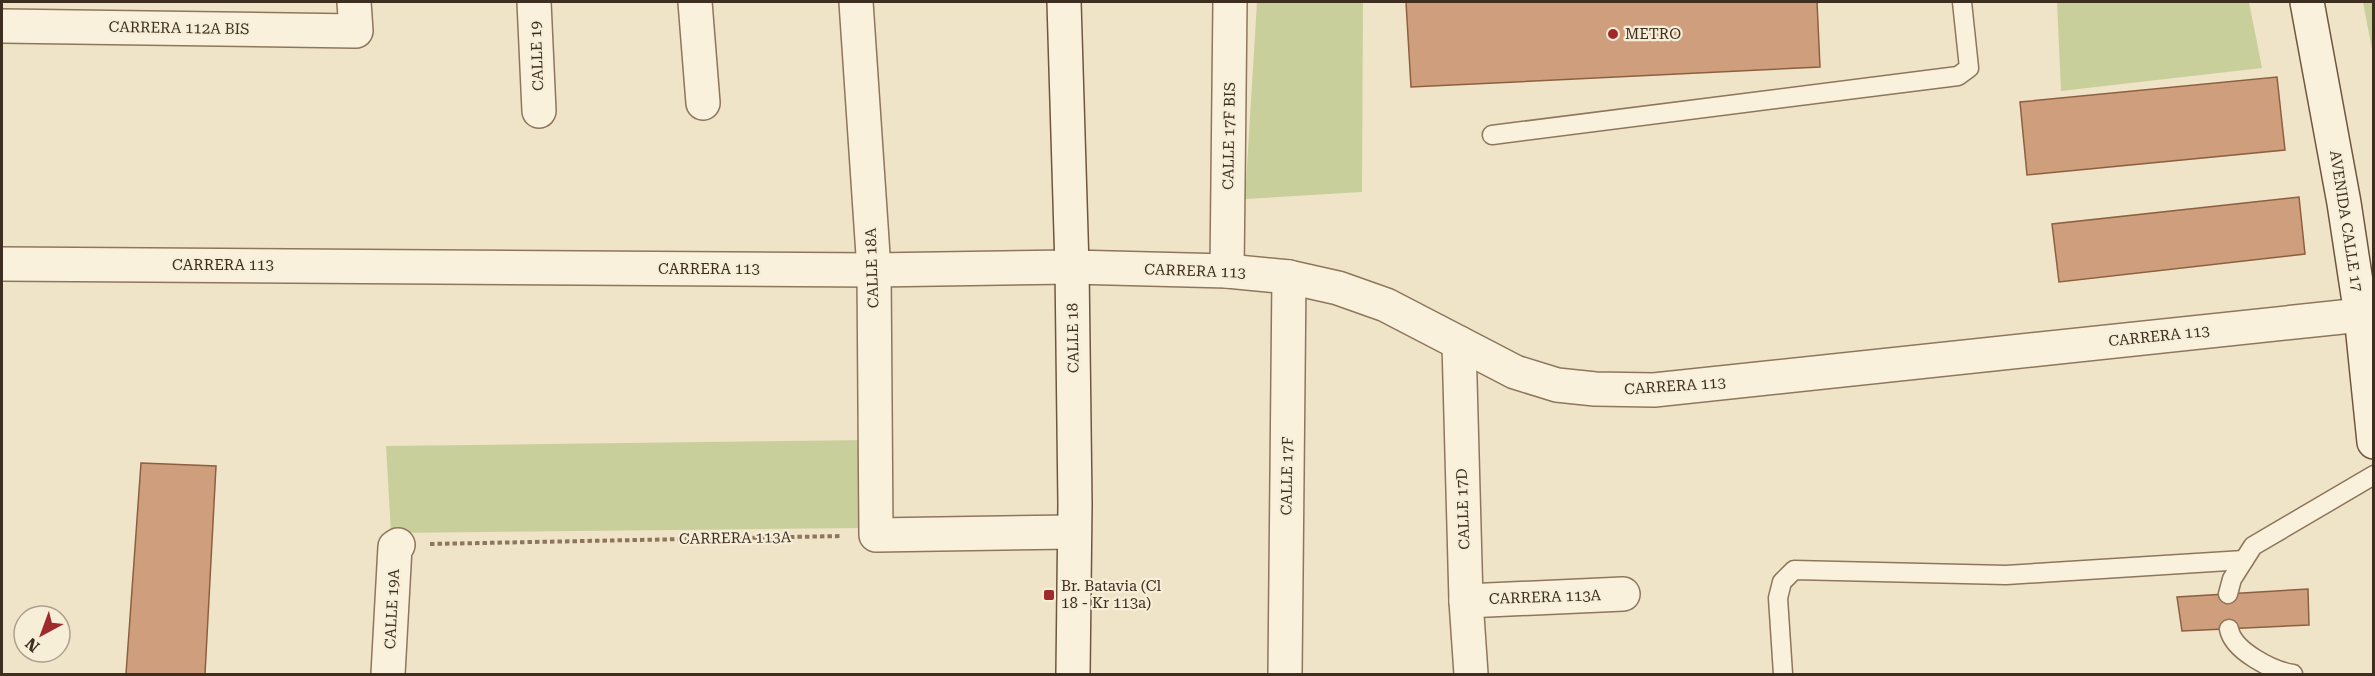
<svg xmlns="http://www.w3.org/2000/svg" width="2375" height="676" font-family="'Roboto Serif',serif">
	<rect width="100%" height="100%" fill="#f0e4c8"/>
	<g fill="#c9cf9b">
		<path d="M1257 2H1363L1362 192 1245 199Z"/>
		<path d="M2057 2H2249L2262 68 2061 91Z"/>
		<path d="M2363 2H2373V55Z"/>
		<path d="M870 440 866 528 391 533 386 446Z"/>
	</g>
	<g fill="#cf9f7d" stroke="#8d5f41" stroke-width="1.5">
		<path d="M1406 2H1817L1820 67 1411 87Z"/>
		<path d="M2277 77 2285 150 2027 175 2020 102Z"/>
		<path d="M2299 197 2305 254 2059 282 2052 224Z"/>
		<path d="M141 463 216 466 205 674H126Z"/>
		<path d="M2308 589 2309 625 2182 631 2177 597Z"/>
	</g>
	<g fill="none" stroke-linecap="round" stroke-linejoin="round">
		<g stroke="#8d765c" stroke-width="21">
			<g id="lane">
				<path d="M1492 135 1958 76 1969 68 1962 2"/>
				<path d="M2228 594 2232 579 2253 546 2374 475"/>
				<path d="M2229 629C2233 651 2273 671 2293 674"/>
				<path d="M1783 674 1778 598 1782 582 1794 570 2006 575 2244 560"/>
			</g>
		</g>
		<g stroke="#8d765c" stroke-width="36">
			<g id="street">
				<path d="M534 2 539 111"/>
				<path d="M695 2 703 103"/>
				<path d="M856 2 874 270 876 535 1073 532"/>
				<path d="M2 26 356 31 354 2"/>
				<path d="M2 264 874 270 1072 267 1227 271 1289 277 1338 288 1386 305 1515 372 1557 385 1595 389 1654 390 2361 315"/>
				<path d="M1227 271 1230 2"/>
				<path d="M1459 343 1466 601 1471 674"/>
				<path d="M1466 601 1623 594"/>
				<path d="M388 674 395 547 398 545"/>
				<path d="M1285 674 1289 277"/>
			</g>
		</g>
		<g stroke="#6f573f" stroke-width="36">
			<g id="secondary">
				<path d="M1064 2 1072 267 1075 504 1073 674"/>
				<path d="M2307 2 2344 203 2361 315 2374 442"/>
			</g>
		</g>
		<path stroke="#8d765c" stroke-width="4" stroke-dasharray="4.5 3" stroke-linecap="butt" d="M430 544 842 536"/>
		<use href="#lane" stroke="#faf1dc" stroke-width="18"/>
		<use href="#street" stroke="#faf1dc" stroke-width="33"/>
		<use href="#secondary" stroke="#faf1dc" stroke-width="33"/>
	</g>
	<g fill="#9e2a2b" stroke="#f7eed8" stroke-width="2">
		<circle cx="1613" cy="34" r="6"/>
		<rect x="1043" y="589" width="12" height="12" rx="3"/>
	</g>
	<g text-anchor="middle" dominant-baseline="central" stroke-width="4.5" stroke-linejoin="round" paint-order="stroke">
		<g font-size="15" fill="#3d2e20" stroke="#f7eed8">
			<text transform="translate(179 28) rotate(1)">CARRERA 112A BIS</text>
			<text transform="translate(537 56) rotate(-92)">CALLE 19</text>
			<text transform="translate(1229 136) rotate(-89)">CALLE 17F BIS</text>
			<text transform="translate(2346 221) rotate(81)">AVENIDA CALLE 17</text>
			<text x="223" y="265">CARRERA 113</text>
			<text transform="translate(872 268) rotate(-92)">CALLE 18A</text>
			<text x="709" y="269">CARRERA 113</text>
			<text transform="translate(1195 271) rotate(2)">CARRERA 113</text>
			<text transform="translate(2159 336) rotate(-6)">CARRERA 113</text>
			<text transform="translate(1073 338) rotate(-91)">CALLE 18</text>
			<text transform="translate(1675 386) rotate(-4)">CARRERA 113</text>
			<text transform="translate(1287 476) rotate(-89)">CALLE 17F</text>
			<text transform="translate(1463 509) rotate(-92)">CALLE 17D</text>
			<text transform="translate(735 538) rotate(-1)">CARRERA 113A</text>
			<text transform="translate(1545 597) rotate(-2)">CARRERA 113A</text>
			<text transform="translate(392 609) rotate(-87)">CALLE 19A</text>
		</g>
		<g font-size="15" fill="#3d2e20" stroke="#f7eed8" text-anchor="start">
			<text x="1625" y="34">METRO</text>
			<text x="1061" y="586">Br. Batavia (Cl<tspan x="1061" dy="17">18 - Kr 113a)</tspan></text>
		</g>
	</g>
	<rect width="2375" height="676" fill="none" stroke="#3d2e20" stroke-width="6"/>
	<g transform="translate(42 634) rotate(221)"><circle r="28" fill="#f7eed8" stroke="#ada18e" stroke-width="1.5"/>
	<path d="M0-4.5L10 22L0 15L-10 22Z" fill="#9e2a2b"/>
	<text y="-9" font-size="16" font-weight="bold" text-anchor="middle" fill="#3d2e20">N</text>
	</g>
</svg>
